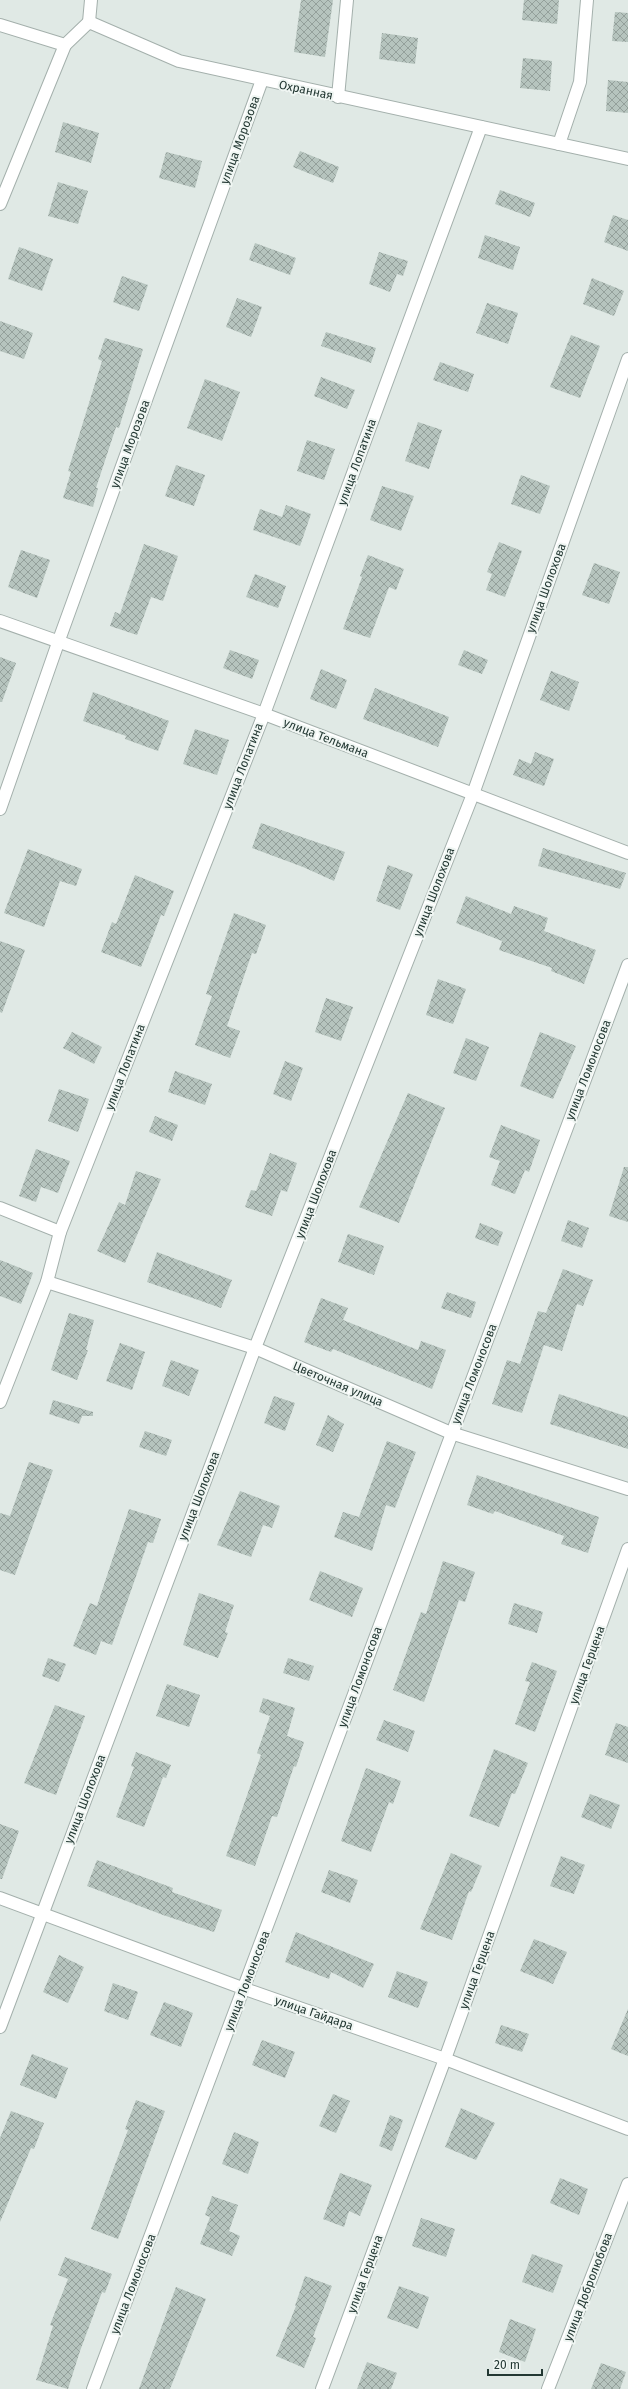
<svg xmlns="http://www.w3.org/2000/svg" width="628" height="2389" font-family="'Fira Sans',sans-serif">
	<defs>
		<pattern id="building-cross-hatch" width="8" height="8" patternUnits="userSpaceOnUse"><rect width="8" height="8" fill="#b6c4be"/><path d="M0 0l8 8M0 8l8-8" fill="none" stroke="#94a09b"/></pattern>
	</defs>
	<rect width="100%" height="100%" fill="#e0e9e5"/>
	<g fill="url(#building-cross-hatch)">
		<path d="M301 0H333L325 57 294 52Z"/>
		<path d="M524 0H559L557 24 522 20Z"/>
		<path d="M615 12 628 13V42L612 41Z"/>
		<path d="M382 33 418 38 415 64 379 59Z"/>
		<path d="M523 58 552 61 550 91 520 88Z"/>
		<path d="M608 80 628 82V113L606 111Z"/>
		<path d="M63 122 99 133 91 163 55 152Z"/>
		<path d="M300 151 339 167 333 183 293 167Z"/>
		<path d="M166 152 202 161 195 188 159 178Z"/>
		<path d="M58 182 88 191 78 224 48 216Z"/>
		<path d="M500 190 535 203 530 217 495 204Z"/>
		<path d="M613 215 628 220V251L604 242Z"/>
		<path d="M485 235 520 247 513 270 478 258Z"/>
		<path d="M255 243 296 258 290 275 249 260Z"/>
		<path d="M19 247 53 259 42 291 8 279Z"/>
		<path d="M379 252 408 261 403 276 397 274 390 292 369 284Z"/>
		<path d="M122 276 148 285 139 311 113 302Z"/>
		<path d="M592 278 624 291 614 316 583 304Z"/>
		<path d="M237 298 262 307 251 337 226 327Z"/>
		<path d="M487 303 518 313 508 344 476 333Z"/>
		<path d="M0 321 33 333 24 359 0 351Z"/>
		<path d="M326 332 376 348 371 363 321 346Z"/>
		<path d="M571 335 600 346 580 398 550 387Z"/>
		<path d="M105 338 143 349 119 428 116 427 96 488H98L93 507 63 498 71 472 68 471 102 361 98 359Z"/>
		<path d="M440 362 474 374 468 392 433 380Z"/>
		<path d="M321 377 355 390 347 409 314 396Z"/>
		<path d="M205 379 240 392 222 441 187 428Z"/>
		<path d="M418 422 442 430 429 469 405 461Z"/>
		<path d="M307 440 335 449 324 480 297 471Z"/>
		<path d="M176 465 205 475 194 506 165 496Z"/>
		<path d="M521 475 550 486 540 514 511 504Z"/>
		<path d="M382 486 414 496 401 531 370 520Z"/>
		<path d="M286 505 311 514 300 546 253 530 260 509 282 517Z"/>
		<path d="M499 542 522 551 505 597 486 590 492 574 487 572Z"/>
		<path d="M144 544 178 556 163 601 151 597 137 635 110 626 115 612 120 614Z"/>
		<path d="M21 550 50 560 37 598 8 587Z"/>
		<path d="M368 555 404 569 396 590 389 587 370 638 343 629 362 577 360 576Z"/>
		<path d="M594 563 620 572 609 604 582 595Z"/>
		<path d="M255 574 286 586 278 608 246 597Z"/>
		<path d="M230 650 259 660 252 679 223 668Z"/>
		<path d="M464 650 488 660 482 674 458 665Z"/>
		<path d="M0 657 16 663 2 702H0Z"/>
		<path d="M321 669 347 680 336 709 310 699Z"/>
		<path d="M551 671 579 682 569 711 540 700Z"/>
		<path d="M375 688 449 717 438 747 363 719Z"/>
		<path d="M93 692 169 721 158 751 125 739 126 736 83 721Z"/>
		<path d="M195 729 229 740 217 775 183 764Z"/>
		<path d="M535 752 554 759 544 786 513 775 519 759 531 764Z"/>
		<path d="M261 823 345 852 334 881 303 867 252 848Z"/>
		<path d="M543 848 626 873 620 889 538 866Z"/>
		<path d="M28 849 82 869 76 886 60 881 44 927 4 913Z"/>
		<path d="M388 865 413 874 400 910 376 901Z"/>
		<path d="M135 875 174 891 164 916 161 915 141 967 101 952 112 922 116 924Z"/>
		<path d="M466 896 511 914 514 906 548 918 544 931 596 950 584 984 551 971 552 968 499 950 502 941 456 923Z"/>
		<path d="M234 913 266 925 256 954 252 953 227 1026 240 1031 230 1058 195 1045 212 996 206 994Z"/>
		<path d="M0 941 25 950 2 1013 0 1012Z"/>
		<path d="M438 979 466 989 453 1024 426 1015Z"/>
		<path d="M326 998 353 1007 341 1041 315 1032Z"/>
		<path d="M72 1032 102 1047 94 1064 63 1048Z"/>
		<path d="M540 1032 576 1046 553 1099 520 1086Z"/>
		<path d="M466 1038 489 1047 476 1081 453 1073Z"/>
		<path d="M285 1061 303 1068 291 1101 273 1094Z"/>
		<path d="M175 1071 212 1084 205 1105 168 1092Z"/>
		<path d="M59 1089 89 1099 78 1132 48 1121Z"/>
		<path d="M408 1093 445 1108 399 1223 359 1207Z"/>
		<path d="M155 1116 178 1125 172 1141 149 1132Z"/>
		<path d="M501 1125 540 1140 529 1172 525 1170 515 1194 491 1185 500 1161 489 1157Z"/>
		<path d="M36 1149 70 1161 58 1193 41 1187 36 1202 19 1196Z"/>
		<path d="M270 1153 297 1163 287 1192 281 1190 272 1216 245 1207 251 1190 256 1191Z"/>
		<path d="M624 1167H628V1222L609 1216Z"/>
		<path d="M136 1171 161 1179 125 1263 97 1251 119 1202 125 1205Z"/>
		<path d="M568 1220 589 1228 582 1248 561 1241Z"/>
		<path d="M480 1223 503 1232 498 1246 475 1238Z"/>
		<path d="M348 1234 384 1246 374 1275 338 1262Z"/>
		<path d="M157 1252 232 1280 221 1308 147 1282Z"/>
		<path d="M0 1260 33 1273 21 1304 0 1296Z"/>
		<path d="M563 1269 593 1280 583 1306 577 1304 562 1351 544 1345 522 1413 492 1404 507 1360 520 1364 538 1311 546 1313Z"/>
		<path d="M447 1292 476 1302 471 1318 441 1308Z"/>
		<path d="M321 1298 348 1308 343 1320 418 1350 421 1341 446 1350 432 1389 333 1349 331 1352 304 1342Z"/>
		<path d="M69 1313 94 1320 86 1350H88L77 1380 51 1370Z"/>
		<path d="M120 1343 145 1352 132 1390 106 1381Z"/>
		<path d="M171 1360 199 1370 189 1396 162 1386Z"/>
		<path d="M559 1394 628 1417V1449L550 1424Z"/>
		<path d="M274 1396 295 1403 285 1431 264 1423Z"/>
		<path d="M53 1400 93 1412V1416H82L79 1424 49 1414Z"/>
		<path d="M328 1415 344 1424 333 1452 316 1445Z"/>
		<path d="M145 1431 172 1440 166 1456 139 1447Z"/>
		<path d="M387 1441 416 1452 395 1508 386 1505 372 1551 334 1537 343 1512 359 1517Z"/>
		<path d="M29 1462 53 1470 15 1575 0 1570V1513L10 1516Z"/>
		<path d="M477 1475 599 1517 588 1553 561 1544 564 1536 495 1511 493 1514 467 1505Z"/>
		<path d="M240 1491 280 1506 272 1528 263 1525 251 1557 217 1545Z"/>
		<path d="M129 1509 161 1519 153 1543 148 1542 112 1645 101 1641 96 1655 73 1646 90 1603 97 1606Z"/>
		<path d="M443 1561 475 1572 465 1602 459 1600 424 1702 393 1690 421 1612 426 1614Z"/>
		<path d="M320 1571 363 1588 352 1617 309 1600Z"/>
		<path d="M199 1593 234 1605 225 1632 228 1633 218 1658 183 1645Z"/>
		<path d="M514 1603 543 1612 537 1633 508 1624Z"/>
		<path d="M48 1658 66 1664 59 1682 42 1676Z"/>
		<path d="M288 1658 314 1666 309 1681 283 1673Z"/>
		<path d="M532 1662 557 1671 535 1732 515 1724 530 1682 525 1681Z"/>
		<path d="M167 1684 200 1695 189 1727 156 1716Z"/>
		<path d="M263 1698 295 1708 287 1736 304 1742 296 1767 294 1766 277 1817 272 1816 255 1866 226 1856 261 1755 257 1753 270 1716 259 1712Z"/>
		<path d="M55 1705 85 1716 56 1795 24 1783Z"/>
		<path d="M384 1720 415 1731 408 1752 376 1740Z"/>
		<path d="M616 1723 628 1727V1763L605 1755Z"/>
		<path d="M494 1749 528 1763 515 1794 512 1793 499 1827 469 1816Z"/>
		<path d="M136 1752 171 1765 166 1778 163 1777 144 1827 116 1817 134 1767 131 1766Z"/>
		<path d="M366 1768 401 1781 393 1804 389 1802 371 1852 341 1841Z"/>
		<path d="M590 1794 620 1805 611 1829 581 1817Z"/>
		<path d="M0 1824 19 1831 2 1879H0Z"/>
		<path d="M451 1853 482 1866 471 1892 469 1891 452 1940 420 1929Z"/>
		<path d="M561 1856 585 1865 574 1894 550 1886Z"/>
		<path d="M97 1860 173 1888 172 1892 222 1910 214 1932 163 1915 87 1886Z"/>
		<path d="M329 1870 358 1880 350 1903 321 1892Z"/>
		<path d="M296 1932 374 1964 363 1988 331 1972 329 1979 285 1962Z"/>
		<path d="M534 1939 567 1952 553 1984 520 1971Z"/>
		<path d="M59 1955 84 1967 68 2003 43 1992Z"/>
		<path d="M397 1971 428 1982 418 2008 388 1997Z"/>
		<path d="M113 1983 138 1992 128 2020 104 2011Z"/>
		<path d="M164 2002 193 2013 181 2047 150 2035Z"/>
		<path d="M628 2009V2056L611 2049Z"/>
		<path d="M501 2025 529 2034 522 2052 495 2043Z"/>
		<path d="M262 2040 295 2052 285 2078 252 2065Z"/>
		<path d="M32 2054 68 2068 56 2099 20 2085Z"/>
		<path d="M333 2094 350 2101 336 2133 319 2126Z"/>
		<path d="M136 2100 165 2111 118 2239 91 2229 128 2130 125 2129Z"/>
		<path d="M461 2108 495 2123 476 2160 445 2147Z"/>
		<path d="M11 2111 44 2123 34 2149 31 2148 0 2222V2138Z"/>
		<path d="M390 2115 403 2120 392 2151 379 2146Z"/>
		<path d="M234 2132 259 2142 248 2174 222 2164Z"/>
		<path d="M340 2173 372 2185 360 2216 349 2211 344 2227 323 2219Z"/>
		<path d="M560 2178 588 2189 579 2215 550 2203Z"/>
		<path d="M212 2196 238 2205 229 2231 240 2236 232 2256 200 2244 210 2217 205 2215Z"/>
		<path d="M421 2218 455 2229 446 2257 412 2246Z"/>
		<path d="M532 2254 563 2265 553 2293 522 2282Z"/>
		<path d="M65 2257 112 2274 105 2293 102 2292 80 2351 68 2389 36 2380 53 2326 50 2325 68 2279 58 2275Z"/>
		<path d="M305 2276 332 2286 313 2337 316 2338 304 2368 276 2356 296 2306H295Z"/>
		<path d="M399 2286 429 2297 418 2329 387 2318Z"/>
		<path d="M176 2287 206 2299 170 2389H139Z"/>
		<path d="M510 2319 536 2329 525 2362 499 2352Z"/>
		<path d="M367 2362 397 2373 391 2389H357Z"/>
		<path d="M601 2363 626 2372 620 2389H591Z"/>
	</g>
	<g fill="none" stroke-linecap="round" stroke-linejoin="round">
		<g stroke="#a4b0ac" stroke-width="14">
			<g id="minor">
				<path d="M89 22 91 0"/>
				<path d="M0 25 65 45 89 22 179 61 628 159"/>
				<path d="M338 97 347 0"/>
				<path d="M559 144 580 82 587 0"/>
				<path d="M0 204 65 45"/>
				<path d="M0 621 264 714 628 853"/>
				<path d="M0 809 59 640 262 80"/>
				<path d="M0 1208 60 1232"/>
				<path d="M47 1282 255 1348 451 1433 628 1489"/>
				<path d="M0 1402 47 1282 60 1232 264 714 481 127"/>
				<path d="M0 1898 245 1989 445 2059 628 2129"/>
				<path d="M0 2027 255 1348 473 794 628 359"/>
				<path d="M93 2389 628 965"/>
				<path d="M322 2389 445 2059 628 1549"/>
				<path d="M548 2389 628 2184"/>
			</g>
		</g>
		<use href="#minor" stroke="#fff" stroke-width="12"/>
	</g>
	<g text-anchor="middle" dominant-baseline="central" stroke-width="4" stroke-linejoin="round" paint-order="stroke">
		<g font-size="12" fill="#233833" stroke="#f0f6f3">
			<text transform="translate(306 90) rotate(12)">Охранная</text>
			<text transform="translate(240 140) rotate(-70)">улица Морозова</text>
			<text transform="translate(130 444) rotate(-70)">улица Морозова</text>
			<text transform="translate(357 462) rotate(-70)">улица Лопатина</text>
			<text transform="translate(546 588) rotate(-70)">улица Шолохова</text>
			<text transform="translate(326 738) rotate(21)">улица Тельмана</text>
			<text transform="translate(243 766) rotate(-69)">улица Лопатина</text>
			<text transform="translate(434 892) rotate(-69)">улица Шолохова</text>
			<text transform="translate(125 1067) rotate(-69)">улица Лопатина</text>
			<text transform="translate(588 1070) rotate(-69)">улица Ломоносова</text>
			<text transform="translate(316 1194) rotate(-69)">улица Шолохова</text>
			<text transform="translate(474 1374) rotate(-69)">улица Ломоносова</text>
			<text transform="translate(338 1384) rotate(23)">Цветочная улица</text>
			<text transform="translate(199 1496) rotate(-69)">улица Шолохова</text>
			<text transform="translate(587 1665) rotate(-70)">улица Герцена</text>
			<text transform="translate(360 1677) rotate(-70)">улица Ломоносова</text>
			<text transform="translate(85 1799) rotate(-69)">улица Шолохова</text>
			<text transform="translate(477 1970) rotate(-70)">улица Герцена</text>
			<text transform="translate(247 1981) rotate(-69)">улица Ломоносова</text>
			<text transform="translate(314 2013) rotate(19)">улица Гайдара</text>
			<text transform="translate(365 2274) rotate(-70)">улица Герцена</text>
			<text transform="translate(133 2284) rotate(-69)">улица Ломоносова</text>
			<text transform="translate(588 2287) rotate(-69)">улица Добролюбова</text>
		</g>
	</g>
	<path d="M488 2369v6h54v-6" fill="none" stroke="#233833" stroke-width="2"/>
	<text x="494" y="2369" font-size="12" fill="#233833" stroke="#f0f6f3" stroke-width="3" paint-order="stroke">20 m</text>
</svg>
